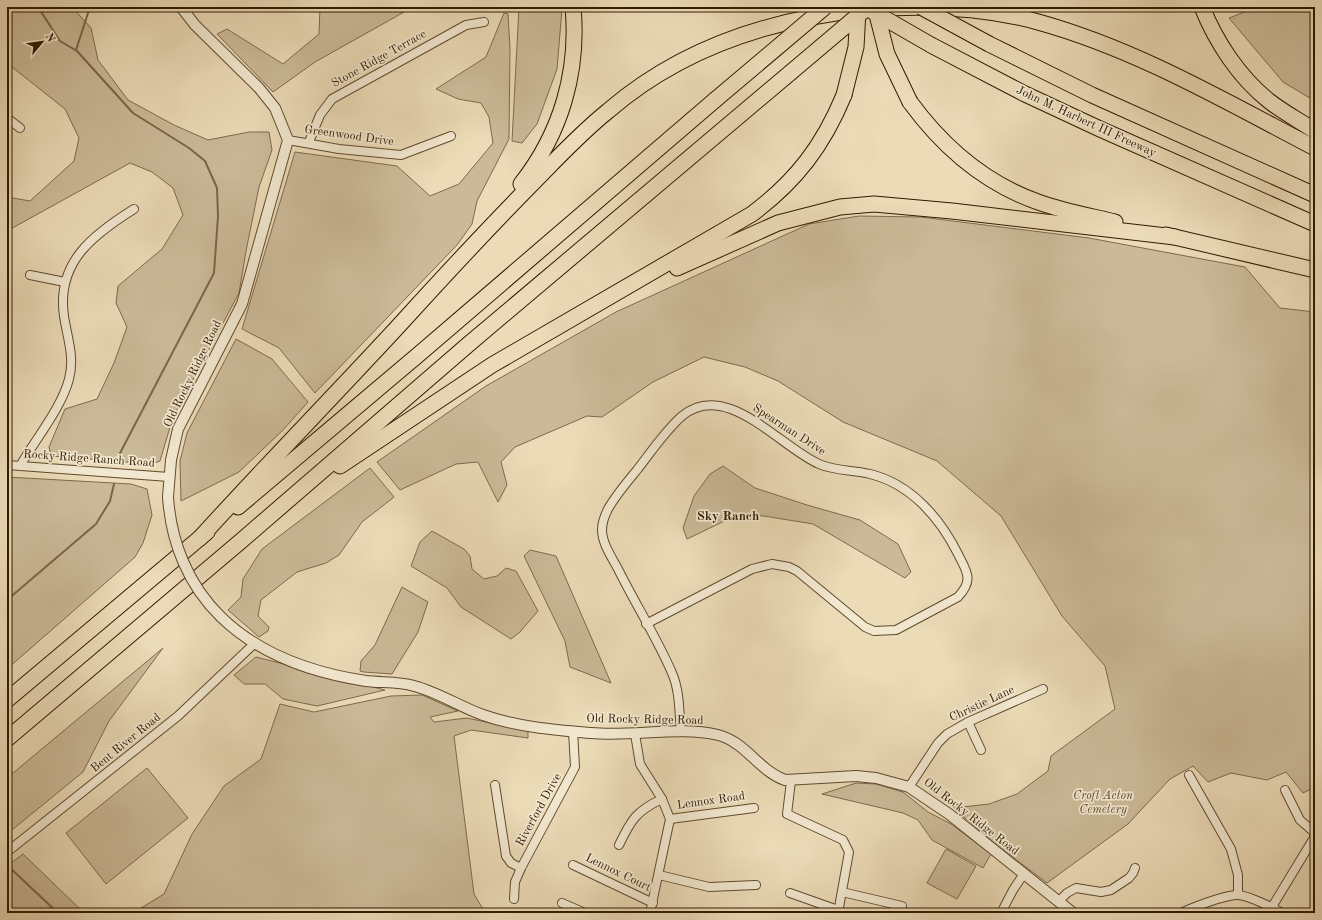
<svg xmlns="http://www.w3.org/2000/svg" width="1322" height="920" font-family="'Old Standard TT',serif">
	<rect width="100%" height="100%" fill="#ebdbb7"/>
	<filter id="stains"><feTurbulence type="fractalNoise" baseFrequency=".005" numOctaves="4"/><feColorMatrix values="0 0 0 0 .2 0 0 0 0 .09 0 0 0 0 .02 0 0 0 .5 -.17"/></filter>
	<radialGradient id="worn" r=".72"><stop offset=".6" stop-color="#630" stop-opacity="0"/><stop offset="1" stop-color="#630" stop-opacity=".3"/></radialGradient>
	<g fill="#cbba98" stroke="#7e6a4c">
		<path d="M7 7H72L91 28 98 60 128 100 174 125 208 140 249 132H269L272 150 259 187 246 251 239 293 173 417 160 461 151 464 51 456 49 447 65 409 97 399 114 363 127 327 116 303 118 286 162 249 183 215 173 188 152 172 130 163 7 231V197L30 201 74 161 79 138 65 109 7 63Z"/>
		<path d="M320 7H413L315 62 273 92 217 34 227 29 283 64 319 34Z"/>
		<path d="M519 7H562V9L557 69 537 124 522 143 512 141Z"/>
		<path d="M1257 7H1315V14L1310 21 1311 30 1315 37V101L1283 82 1229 18Z"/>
		<path d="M504 13 508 14 510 48 509 139 477 201 472 224 457 245 315 393 279 348 242 329 295 152 397 166 430 196 459 184 493 143 489 117 481 103 458 99 436 89 486 57Z"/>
		<path d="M859 216 921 217 1089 238 1245 267 1280 308 1315 312V787L1303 793 1286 772 1267 780 1231 773 1208 782 1193 766 1170 779 1128 824 1047 883 998 846 953 808 989 804 1017 794 1048 771 1051 756 1115 709 1105 666 1062 616 1001 516 937 461 843 422 778 381 745 367 704 357 653 382 602 417 587 416 515 447 501 462 507 485 498 502 478 462 456 464 400 490 377 462 486 386 616 312 809 224Z"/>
		<path d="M236 339 272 359 308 402 283 430 239 472 181 501 180 461 187 433Z"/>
		<path d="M723 466 755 488 807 505 860 520 898 544 911 572 905 578 813 524 764 516 737 515 687 539 683 528 694 496 710 474Z"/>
		<path d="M370 468 394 497 362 522 339 555 326 563 297 572 261 600 258 616 269 627 268 631 259 637 228 610 241 597 243 579 262 549Z"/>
		<path d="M7 477 131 484 147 489 152 515 143 543 135 557 7 669V552L10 549 7 546Z"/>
		<path d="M432 531 464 549 470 556 472 569 484 579 497 576 506 568 516 571 538 611 520 632 511 639 461 607 447 588 411 566 420 542Z"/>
		<path d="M530 550 556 556 611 683 570 667 565 641 524 556Z"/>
		<path d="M402 587 428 602 418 632 392 674 364 672 360 671 361 661 375 645Z"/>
		<path d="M163 648 109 721 83 772 7 834V778Z"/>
		<path d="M256 657 385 690 317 706 283 699 265 684H244L234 675Z"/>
		<path d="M422 695 458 711 430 717 434 722 467 718 528 731V738L471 730 454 736 474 894 484 911 538 913H133L164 894 192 834 224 786 261 759 280 704 314 712 391 696Z"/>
		<path d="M147 768 188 818 106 884 66 833Z"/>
		<path d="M856 783 876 784 903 792 928 812 951 824 991 854 983 868 932 840 918 820 903 813 822 794Z"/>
		<path d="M946 849 976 866 957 899 927 883Z"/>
		<path d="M23 854 84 913H7V866Z"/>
	</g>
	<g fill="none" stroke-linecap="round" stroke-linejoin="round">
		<g stroke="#7b6649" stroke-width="2">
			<path d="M38 7 60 41 77 51 133 113 189 148 205 161 217 188 218 216 214 273 118 457 117 463"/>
			<path d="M1098 7 1108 11"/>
			<path d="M76 50 89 10 93 7"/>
			<path d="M7 600 96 524 110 501 114 484"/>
			<path d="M8 866 58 913"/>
		</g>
		<g stroke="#604a2e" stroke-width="10">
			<g id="minor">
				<path d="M7 118 20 128"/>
				<path d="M288 140 339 149 401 155 451 136"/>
				<path d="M309 142 320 115 332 99 466 25 484 22"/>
				<path d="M30 275 65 282"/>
				<path d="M7 465 169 477"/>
				<path d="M20 466C35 440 62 407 69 379 75 357 67 337 64 316 56 262 94 234 134 209"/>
				<path d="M646 624 752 569 772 564 789 567 797 571 865 627 874 631 896 630 958 597C974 580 967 572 958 554 940 518 911 484 870 474 853 470 835 471 819 464 780 447 726 379 682 416 665 431 651 452 637 470 627 482 616 495 608 509 605 515 602 523 602 530 602 544 613 559 619 571 636 605 657 638 672 673 680 691 679 712 681 732"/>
				<path d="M968 722 981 750"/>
				<path d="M635 734 640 764 662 799 670 819 650 913"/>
				<path d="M1189 775 1231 849 1238 875V895"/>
				<path d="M791 781 787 814 843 840 849 852 838 913"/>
				<path d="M495 785 506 856 511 863 521 868"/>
				<path d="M909 787 938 743 947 734 968 722 1043 689"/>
				<path d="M1285 790 1300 820 1315 833"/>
				<path d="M670 819 754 808"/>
				<path d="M619 845C631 820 636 811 662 799"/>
				<path d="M7 852 178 716 254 644"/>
				<path d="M573 865 653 903"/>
				<path d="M659 875 709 887 756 885"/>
				<path d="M842 892 902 906"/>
				<path d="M790 893 838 910"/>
				<path d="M514 899 515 882 521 868 575 767 573 731"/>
				<path d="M1058 902 1067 893 1076 888 1101 892 1111 890 1129 878 1133 873 1135 868"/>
				<path d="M562 903 585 913"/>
				<path d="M1272 907 1315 836"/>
				<path d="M1001 913 1013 890 1023 875"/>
				<path d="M1181 913C1191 908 1227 894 1238 895 1247 895 1274 908 1282 913"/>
			</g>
		</g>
		<g stroke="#604a2e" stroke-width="12">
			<g id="tertiary">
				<path d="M168 497 171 460 178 429 242 304 288 140 275 108 259 88 195 25 181 7"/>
				<path d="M221 617C260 655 313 673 366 681 382 683 398 681 414 686 438 692 460 707 483 715 517 727 556 730 591 733 632 737 679 726 718 735 746 742 759 771 785 780L856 776 876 778 909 787 949 814 1073 913"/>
			</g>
		</g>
		<g stroke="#311a00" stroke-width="17">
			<g id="motorway">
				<path d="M1202 7C1216 42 1239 77 1269 101 1283 112 1300 121 1315 131"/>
				<path d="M989 44 1092 95 1315 195"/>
				<path d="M931 45 1025 94 1100 129 1315 224"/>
				<path d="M910 102C943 147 984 183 1038 202 1063 211 1090 216 1115 222"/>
				<path d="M521 184C561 133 579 72 573 7"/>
				<path d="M1166 235 1315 270"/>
				<path d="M677 268 778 223 840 207 874 204 952 211 1175 237"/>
				<path d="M340 466 492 365 752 214C796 181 823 146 844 95"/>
				<path d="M238 507 418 355 715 100"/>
				<path d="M200 538C267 464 337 393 404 320 444 276 484 233 525 191 552 164 578 135 608 111 681 48 774 18 869 9 925 5 984 7 1038 22 1136 49 1225 101 1315 148"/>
				<path d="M7 700 207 532"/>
				<path d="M7 739 241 541 470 343 790 73"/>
			</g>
		</g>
		<use href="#minor" stroke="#f2e8d0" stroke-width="8"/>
		<use href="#tertiary" stroke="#f2e8d0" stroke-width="10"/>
		<use href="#motorway" stroke="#ebdbb7" stroke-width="15"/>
		<g stroke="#604a2e" stroke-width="12" stroke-linecap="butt">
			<path id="tertiary-bridge" d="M168 497C171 542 188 585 221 617"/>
		</g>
		<g stroke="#311a00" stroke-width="17" stroke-linecap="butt">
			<g id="motorway-bridge">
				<path d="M875 7 887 54 910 102"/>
				<path d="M921 7 989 44"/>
				<path d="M872 11 931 45"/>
				<path d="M790 73 868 7"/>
				<path d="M844 95 856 47 858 10"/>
				<path d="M715 100 825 7"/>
			</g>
		</g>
		<use href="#tertiary-bridge" stroke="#f2e8d0" stroke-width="10"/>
		<use href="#motorway-bridge" stroke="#ebdbb7" stroke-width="15"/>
	</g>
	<g text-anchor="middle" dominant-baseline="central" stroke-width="3.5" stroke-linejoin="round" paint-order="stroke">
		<g font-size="12" fill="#311a00" stroke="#f2e8d0">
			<text transform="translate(379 59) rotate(-29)">Stone Ridge Terrace</text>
			<text transform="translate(1086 122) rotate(25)">John M. Harbert III Freeway</text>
			<text transform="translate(349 136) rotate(8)">Greenwood Drive</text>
			<text transform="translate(193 374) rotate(-64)">Old Rocky Ridge Road</text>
			<text transform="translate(789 430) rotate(33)">Spearman Drive</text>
			<text transform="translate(89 459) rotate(4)">Rocky Ridge Ranch Road</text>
			<text transform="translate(982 704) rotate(-25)">Christie Lane</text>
			<text transform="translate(645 720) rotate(1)">Old Rocky Ridge Road</text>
			<text transform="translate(126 743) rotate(-39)">Bent River Road</text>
			<text transform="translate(711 801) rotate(-8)">Lennox Road</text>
			<text transform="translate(539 810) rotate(-61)">Riverford Drive</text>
			<text transform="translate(971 817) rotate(38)">Old Rocky Ridge Road</text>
			<text transform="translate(618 873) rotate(26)">Lennox Court</text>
		</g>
		<g font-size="12" font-style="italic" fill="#5f4a2e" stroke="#f2e8d0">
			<text x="1103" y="796">Croft Acton<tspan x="1103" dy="14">Cemetery</tspan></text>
		</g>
		<g font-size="13" font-weight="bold" fill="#311a00" stroke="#f2e8d0">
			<text x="728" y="516">Sky Ranch</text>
		</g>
	</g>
	<rect width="1322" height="920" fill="none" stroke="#ebdbb7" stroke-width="24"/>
	<rect x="8" y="8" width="1306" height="904" fill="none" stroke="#311a00" stroke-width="2"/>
	<rect x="12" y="12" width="1298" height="896" fill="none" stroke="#311a00"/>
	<g transform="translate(42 42) rotate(61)" stroke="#f2e8d0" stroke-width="3" paint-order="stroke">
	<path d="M0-3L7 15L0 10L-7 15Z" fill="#311a00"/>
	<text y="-6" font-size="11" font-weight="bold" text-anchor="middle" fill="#311a00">N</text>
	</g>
	<rect width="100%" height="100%" filter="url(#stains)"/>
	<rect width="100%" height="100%" fill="url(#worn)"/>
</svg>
